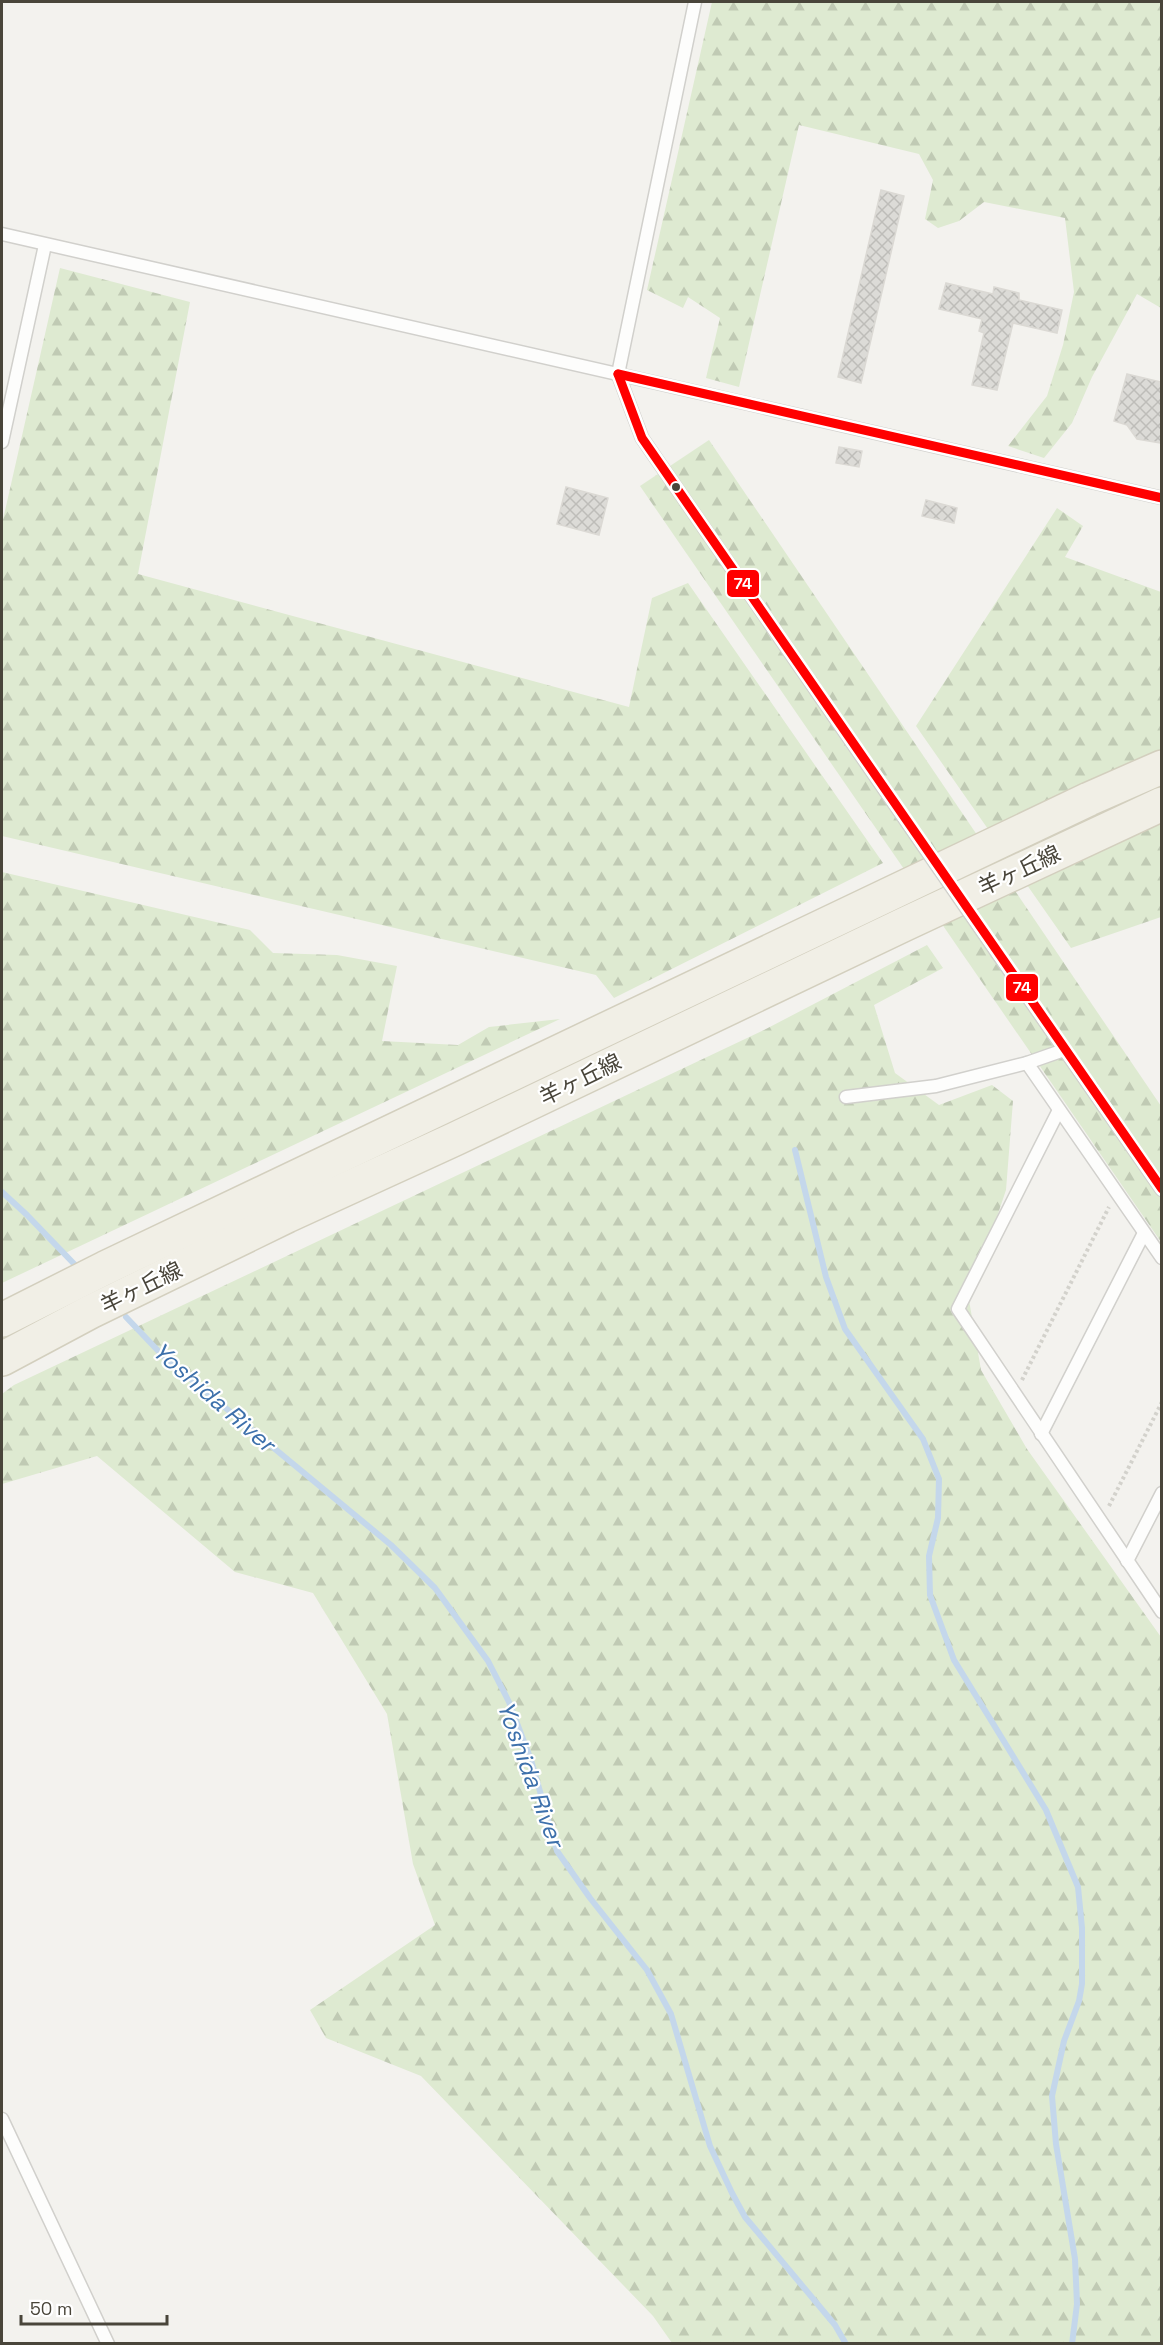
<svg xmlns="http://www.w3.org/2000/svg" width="1163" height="2345" font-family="'Space Grotesk','Noto Sans JP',sans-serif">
	<defs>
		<pattern id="forest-firs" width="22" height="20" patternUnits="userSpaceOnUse" patternTransform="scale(1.5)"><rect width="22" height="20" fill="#deead1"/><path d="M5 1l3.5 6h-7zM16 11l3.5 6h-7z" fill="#c0cab4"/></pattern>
		<pattern id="building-cross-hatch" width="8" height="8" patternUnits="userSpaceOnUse" patternTransform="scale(1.5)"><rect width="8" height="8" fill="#dcdbd7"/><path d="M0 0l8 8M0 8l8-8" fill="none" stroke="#bebdb9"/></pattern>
	</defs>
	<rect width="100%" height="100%" fill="#f3f2ee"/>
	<g fill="url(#forest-firs)">
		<path d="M712 2H1161V308L1137 294 1092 377 1072 423 1044 458 1008 446 1047 396 1063 345 1074 292 1065 218 984 202 959 221 938 228 925 219 933 180 919 154 799 125 739 387 706 378 720 318 688 297 683 308 647 290Z"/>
		<path d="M60 268 190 302 138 574 629 707 652 598 688 583 883 863 614 998 596 975 2 836V524Z"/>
		<path d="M709 440 1161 1106V1242L640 486Z"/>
		<path d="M1057 508 1083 526 1065 557 1161 592V917L1071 948 916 726Z"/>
		<path d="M2 872 250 930 273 953 337 955 397 966 382 1041 458 1045 489 1027 560 1019 2 1283Z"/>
		<path d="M927 945 943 968 874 1005 895 1073 939 1105 992 1085 1013 1101 1006 1190 969 1300 981 1370 1027 1449 1161 1637V2343H672L653 2316 421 2076 326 2038 310 2010 435 1925 413 1864 387 1714 313 1593 235 1572 97 1456 2 1484V1394L14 1385 764 1030Z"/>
	</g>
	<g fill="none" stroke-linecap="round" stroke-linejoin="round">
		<g stroke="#c4d7eb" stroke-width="6">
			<path d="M795 1150 826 1277 845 1329 923 1439 939 1479 938 1518 929 1556 930 1595 954 1660 1046 1810 1078 1887 1082 1928V1984L1079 2001 1064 2041 1052 2096 1056 2144 1075 2259 1077 2304 1072 2344"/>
			<path d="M2 1192 27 1215 80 1270"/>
			<path d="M126 1317 164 1357 391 1545 435 1588 488 1661 509 1702 531 1760 557 1851 590 1898 647 1970 671 2014 710 2146 732 2193 745 2217 835 2325 846 2344"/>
		</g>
	</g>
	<g fill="url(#building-cross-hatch)" stroke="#dbd9d4" stroke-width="1.5">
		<path d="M881 190 904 196 861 383 838 377Z"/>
		<path d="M946 283 993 294 994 287 1019 293V300L1062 310 1057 333 1013 323 997 390 972 385 984 333 979 331 982 319 939 309Z"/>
		<path d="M1127 374 1161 382V443L1137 439 1127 425 1114 421Z"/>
		<path d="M839 447 862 451 859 467 836 463Z"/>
		<path d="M566 487 608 498 599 535 557 524Z"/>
		<path d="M926 500 957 508 954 523 922 516Z"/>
	</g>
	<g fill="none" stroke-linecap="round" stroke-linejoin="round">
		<g stroke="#d1d0cc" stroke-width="15">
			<g id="service">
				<path d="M695 2 618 374 642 438 911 828"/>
				<path d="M2 234 1162 498"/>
				<path d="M2 442 45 245"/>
				<path d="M998 954 1162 1190"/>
				<path d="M1027 1063 1162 1258"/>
				<path d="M846 1097 936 1086 1027 1063 1064 1050"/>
				<path d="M1059 1110 958 1309 1162 1612"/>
				<path d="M1041 1434 1144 1233"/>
				<path d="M1127 1561 1162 1493"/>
				<path d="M2 2119 108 2344"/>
			</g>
		</g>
		<g stroke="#d3cfbe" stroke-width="36">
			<g id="primary">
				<path d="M2 1320 105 1268 1089 799 1162 767"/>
				<path d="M2 1359 90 1312 287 1216 455 1139 905 924 1162 804"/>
			</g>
		</g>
		<g stroke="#d3d2cc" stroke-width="4" stroke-dasharray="3 3" stroke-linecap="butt">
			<path d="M1022 1380 1109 1207"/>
			<path d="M1109 1506 1162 1402"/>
		</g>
		<use href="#service" stroke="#fdfdfc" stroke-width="12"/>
		<use href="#primary" stroke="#f1efe6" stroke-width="33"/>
		<g stroke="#d1d0cc" stroke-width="15" stroke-linecap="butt">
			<path id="service-bridge" d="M911 828 998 954"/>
		</g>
		<use href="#service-bridge" stroke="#fdfdfc" stroke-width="12"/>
		<g stroke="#fff" stroke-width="14">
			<g id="bus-1">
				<path d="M618 374 642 438 1162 1189"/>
				<path d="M618 374 1162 498"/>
			</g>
		</g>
		<use href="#bus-1" stroke="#f00" stroke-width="9"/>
	</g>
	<circle fill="#49453a" stroke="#fff" stroke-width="2" cx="676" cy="487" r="5"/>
	<g text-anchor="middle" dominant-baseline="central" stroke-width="4.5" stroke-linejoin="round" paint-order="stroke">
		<g font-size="22" fill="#49453a" stroke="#fff">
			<text transform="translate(1019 870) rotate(-25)">羊ヶ丘線</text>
			<text transform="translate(580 1079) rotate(-26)">羊ヶ丘線</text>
			<text transform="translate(141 1287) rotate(-26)">羊ヶ丘線</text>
		</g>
		<g font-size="24" font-style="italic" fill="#3d70ab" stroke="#fff">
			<text transform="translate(214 1397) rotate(41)">Yoshida River</text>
			<text transform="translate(531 1774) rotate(70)">Yoshida River</text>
		</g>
	</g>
	<g stroke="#fff" stroke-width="2">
		<rect x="726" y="569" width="34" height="29" rx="6" fill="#f00"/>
		<rect x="1005" y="973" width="34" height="29" rx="6" fill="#f00"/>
	</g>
	<g font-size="16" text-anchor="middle" font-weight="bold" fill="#fff">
		<text x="743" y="589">74</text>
		<text x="1022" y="993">74</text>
	</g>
	<rect width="1163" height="2345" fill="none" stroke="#49453a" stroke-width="6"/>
	<path d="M21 2315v9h146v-9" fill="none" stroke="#49453a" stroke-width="3"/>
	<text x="30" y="2315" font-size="18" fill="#49453a" stroke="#ffffff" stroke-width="4.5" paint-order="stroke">50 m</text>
</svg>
